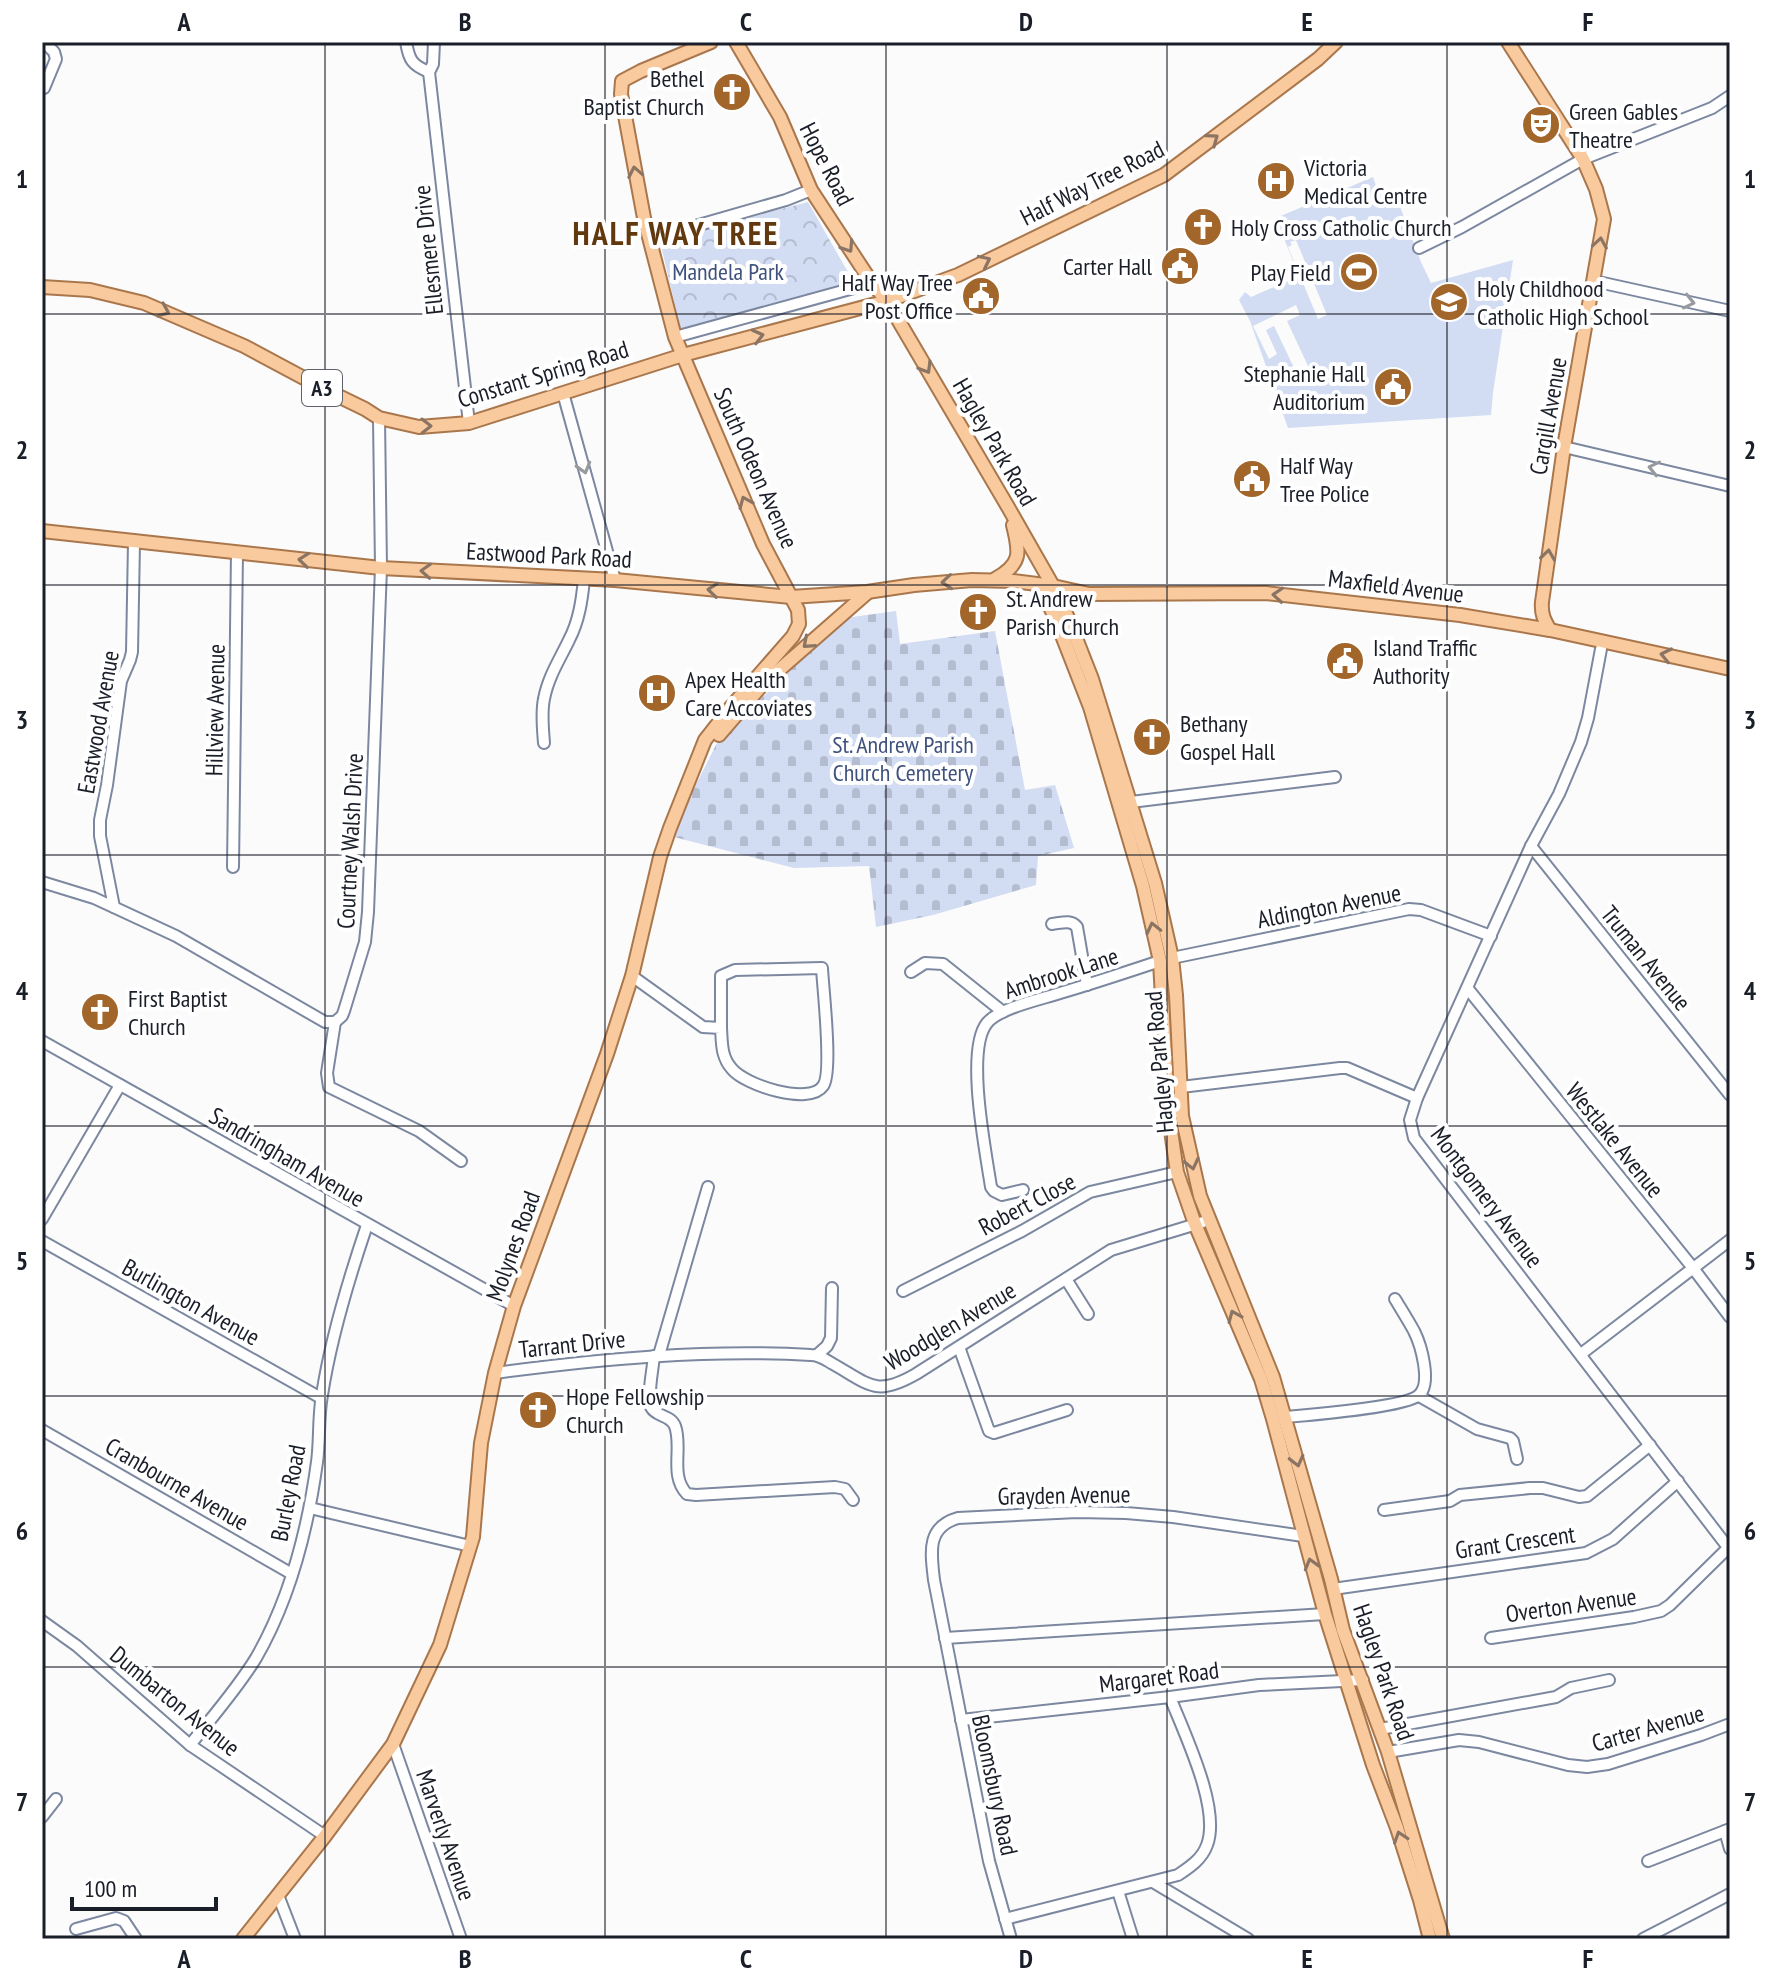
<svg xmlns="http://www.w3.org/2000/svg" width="1772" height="1981" font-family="'PT Sans Narrow',sans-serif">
	<defs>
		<pattern id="cemetery-stones" width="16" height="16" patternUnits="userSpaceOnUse" patternTransform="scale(2)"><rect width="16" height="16" fill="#d2dcf2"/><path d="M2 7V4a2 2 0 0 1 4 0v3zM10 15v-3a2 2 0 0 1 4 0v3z" fill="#b4bcd0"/></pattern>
		<pattern id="park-crowns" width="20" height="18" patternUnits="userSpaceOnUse" patternTransform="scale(2)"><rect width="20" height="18" fill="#d2dcf2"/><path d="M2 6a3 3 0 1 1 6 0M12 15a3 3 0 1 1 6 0" fill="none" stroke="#b4bcd0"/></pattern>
	</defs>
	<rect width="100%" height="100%" fill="#fbfbfb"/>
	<path fill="url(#cemetery-stones)" d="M896 611 900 644 995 631 1025 790 1055 785 1074 848 1038 856 1036 885 933 915 876 927 869 866 794 868 670 836 719 739 845 618Z"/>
	<path fill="url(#park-crowns)" d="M808 202 853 281 794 301 681 331 660 241Z"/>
	<path fill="#d2dcf2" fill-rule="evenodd" d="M1373 177 1379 195 1393 188 1421 262 1431 283 1513 260 1493 393 1491 415 1288 428 1250 321 1239 300 1245 292 1251 297 1299 276 1276 218ZM1296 240 1327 315 1318 319 1288 247 1292 245 1290 242ZM1296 305 1300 315 1287 321 1309 368 1297 374 1274 326 1266 330 1277 354 1269 359 1253 326Z"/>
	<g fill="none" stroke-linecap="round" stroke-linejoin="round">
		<g stroke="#7c88a0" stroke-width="14">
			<g id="minor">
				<path d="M44 42 54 52 56 59 44 88"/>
				<path d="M406 42C409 60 412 65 429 72"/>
				<path d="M434 42 433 64 429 72 469 423"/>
				<path d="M650 239 786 200 811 190"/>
				<path d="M1419 248 1462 227 1583 159 1712 108 1730 96"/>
				<path d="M1594 281 1730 311"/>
				<path d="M675 337 872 283"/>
				<path d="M563 393 615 580"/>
				<path d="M1564 447 1730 486"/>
				<path d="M1601 649 1588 718 1581 742 1559 794 1531 846 1417 1098 1410 1120 1414 1138 1730 1550"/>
				<path d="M544 743C543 729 541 713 544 699 548 677 560 659 569 640 579 621 582 600 584 579"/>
				<path d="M1131 802 1335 777"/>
				<path d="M1531 846 1730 1095"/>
				<path d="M233 867 237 552"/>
				<path d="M42 882 94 898 176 936 325 1022H335L342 1016 344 1011 365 942 368 912 381 568 379 418"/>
				<path d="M114 907 100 836V820L107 785 121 681 130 660 132 652 134 543"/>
				<path d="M1052 924C1061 923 1071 919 1077 927L1087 985"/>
				<path d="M1172 958 1409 909 1421 910 1491 936"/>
				<path d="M911 972 925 963 943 964 1003 1012"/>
				<path d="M632 976 703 1027 721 1028V976L735 970 822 968C823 989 833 1073 823 1086 809 1106 745 1085 732 1069 721 1057 722 1043 721 1028"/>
				<path d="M1468 989 1693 1268 1730 1317"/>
				<path d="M335 1022 327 1073 329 1087 419 1131 461 1161"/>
				<path d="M42 1041 514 1306"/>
				<path d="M1181 1087 1340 1068H1347L1417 1098"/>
				<path d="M1023 1190 1002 1195 994 1191 991 1187C986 1153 965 1050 987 1023 999 1008 1042 999 1060 993 1094 983 1127 972 1160 961"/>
				<path d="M42 1219 120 1085"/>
				<path d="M42 1241 321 1398"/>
				<path d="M1066 1279 1088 1314"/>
				<path d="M903 1291 1022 1231 1090 1192 1177 1172"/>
				<path d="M959 1347 989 1431 994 1433 1067 1410"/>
				<path d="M1581 1354 1730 1240"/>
				<path d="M659 1355 708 1187"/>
				<path d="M817 1355 827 1346 831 1338 832 1288"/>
				<path d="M654 1356C653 1368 647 1396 651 1407 656 1417 671 1415 675 1426 683 1448 669 1475 687 1494L696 1495 835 1487 845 1489 853 1500"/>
				<path d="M495 1373C600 1359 706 1349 811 1355 820 1355 826 1360 833 1364 870 1385 876 1397 916 1374L1111 1250 1203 1222"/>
				<path d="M1419 1396 1477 1429 1510 1438 1513 1441 1517 1459"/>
				<path d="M1286 1417C1308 1415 1407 1407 1419 1395 1432 1383 1421 1345 1414 1331 1408 1320 1401 1309 1395 1299"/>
				<path d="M42 1430 292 1574"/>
				<path d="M310 1508 470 1546"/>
				<path d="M1384 1510 1450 1501 1460 1495 1530 1488H1543L1579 1497 1587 1496 1650 1445"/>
				<path d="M1333 1589 1586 1553 1613 1539 1678 1481"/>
				<path d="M42 1621 77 1646 190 1745 325 1836"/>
				<path d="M945 1638 1325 1614"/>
				<path d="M1491 1638 1634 1617 1661 1611 1670 1605 1728 1548"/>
				<path d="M961 1720 1170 1697 1259 1685 1363 1680"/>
				<path d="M1380 1729 1556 1697 1571 1688 1609 1680"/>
				<path d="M393 1744 461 1939"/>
				<path d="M190 1745C213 1716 237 1689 256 1658 290 1599 308 1528 317 1462 320 1440 318 1417 322 1395 331 1337 348 1281 367 1225"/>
				<path d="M1388 1752 1459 1740 1479 1742 1568 1765 1587 1767 1608 1764 1701 1735 1730 1724"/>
				<path d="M42 1817 56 1799"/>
				<path d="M1725 1831 1730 1849"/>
				<path d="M1648 1861 1730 1829"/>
				<path d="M1153 1882 1248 1939"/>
				<path d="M1118 1891 1133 1939"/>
				<path d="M278 1895 295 1939"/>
				<path d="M1005 1919 1178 1875C1190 1867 1202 1859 1207 1845 1221 1808 1184 1733 1170 1697"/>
				<path d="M76 1929 116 1918 124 1921 136 1939"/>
				<path d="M1011 1939 989 1861 934 1580C931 1553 926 1527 958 1518L1077 1512 1126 1513 1173 1517 1303 1536"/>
				<path d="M1643 1939 1730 1894"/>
			</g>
		</g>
		<g stroke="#aa774c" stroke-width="16">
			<g id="major">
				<path d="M736 42 780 117 811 190 872 283 887 301 1008 507 1053 586 1068 618 1092 679 1155 883 1172 958 1176 995 1182 1116 1200 1196 1273 1377 1331 1579 1343 1630 1388 1752 1443 1939"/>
				<path d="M1508 42 1583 159 1596 189 1604 219 1564 447 1542 602C1541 614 1544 620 1550 630"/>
				<path d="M42 287 90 290 144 303 244 346 330 392 365 409 379 418 419 427 469 423 683 355 887 301 958 275 1164 175 1318 59 1336 42"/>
				<path d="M42 531 381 568 615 580 791 597 867 592 914 585 972 580 1013 581 1053 586 1089 594 1266 593 1460 615 1550 630 1730 669"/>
				<path d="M995 579C1022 564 1020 553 1013 525"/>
				<path d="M1040 585 1056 620 1090 707 1143 886 1160 961 1168 1110 1177 1172 1195 1224 1261 1379 1273 1419 1325 1614 1373 1765 1397 1828 1420 1900 1430 1939"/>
				<path d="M719 735 762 685 867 593"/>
				<path d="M243 1939 325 1836 393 1744 440 1645 473 1537 481 1443 495 1373 514 1306 607 1054 632 976 660 857 670 828 705 740 731 707 793 636 799 624 798 610 763 544 675 337 644 218 621 94 622 81 641 71 711 42"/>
			</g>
		</g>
		<use href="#minor" stroke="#fff" stroke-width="10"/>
		<use href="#major" stroke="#faca9f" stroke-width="12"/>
	</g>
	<defs><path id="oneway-chevron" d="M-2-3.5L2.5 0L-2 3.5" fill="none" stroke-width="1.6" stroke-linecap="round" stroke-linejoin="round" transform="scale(2)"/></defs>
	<g stroke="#8a7464">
		<use href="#oneway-chevron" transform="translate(1213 139) rotate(-36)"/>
		<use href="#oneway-chevron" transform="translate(635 172) rotate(-101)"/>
		<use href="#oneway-chevron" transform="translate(1600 243) rotate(-81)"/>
		<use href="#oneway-chevron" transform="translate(848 247) rotate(57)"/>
		<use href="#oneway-chevron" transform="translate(985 261) rotate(-26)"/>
		<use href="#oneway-chevron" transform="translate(164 311) rotate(23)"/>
		<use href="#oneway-chevron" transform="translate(758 336) rotate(-14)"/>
		<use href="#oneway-chevron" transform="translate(926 368) rotate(59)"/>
		<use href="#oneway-chevron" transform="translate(426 426) rotate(-1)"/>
		<use href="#oneway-chevron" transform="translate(745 502) rotate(-113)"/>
		<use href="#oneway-chevron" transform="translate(1548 555) rotate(-82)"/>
		<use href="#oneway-chevron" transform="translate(304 560) rotate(-174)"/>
		<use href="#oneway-chevron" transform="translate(426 571) rotate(-177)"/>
		<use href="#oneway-chevron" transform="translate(947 582) rotate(175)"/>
		<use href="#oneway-chevron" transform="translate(713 590) rotate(-174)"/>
		<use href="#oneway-chevron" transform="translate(1278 595) rotate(-176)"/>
		<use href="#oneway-chevron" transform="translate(808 643) rotate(139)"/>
		<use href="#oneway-chevron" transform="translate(1666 655) rotate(-168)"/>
		<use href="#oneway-chevron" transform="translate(1153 928) rotate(-103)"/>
		<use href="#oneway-chevron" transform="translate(1192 1164) rotate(77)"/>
		<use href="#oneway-chevron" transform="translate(1234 1316) rotate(-113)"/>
		<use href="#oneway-chevron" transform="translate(1297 1461) rotate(76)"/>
		<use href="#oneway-chevron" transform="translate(1311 1564) rotate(-106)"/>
		<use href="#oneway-chevron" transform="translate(1400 1837) rotate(-108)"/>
	</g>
	<g stroke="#989a9e">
		<use href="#oneway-chevron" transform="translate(1689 302) rotate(13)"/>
		<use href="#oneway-chevron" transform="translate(584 468) rotate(74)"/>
		<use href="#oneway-chevron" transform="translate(1654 468) rotate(-167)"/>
	</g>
	<path fill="none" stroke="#1a1e28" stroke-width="2" stroke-opacity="0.55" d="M325 42V1939M605 42V1939M886 42V1939M1167 42V1939M1447 42V1939M42 314H1730M42 585H1730M42 855H1730M42 1126H1730M42 1396H1730M42 1667H1730"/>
	<defs>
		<g id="church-disc" transform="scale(2)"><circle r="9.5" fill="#a2652a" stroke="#fff"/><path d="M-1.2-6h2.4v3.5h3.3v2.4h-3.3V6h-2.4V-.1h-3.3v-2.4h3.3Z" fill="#fff"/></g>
		<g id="theatre-disc" transform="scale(2)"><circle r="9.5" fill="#a2652a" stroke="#fff"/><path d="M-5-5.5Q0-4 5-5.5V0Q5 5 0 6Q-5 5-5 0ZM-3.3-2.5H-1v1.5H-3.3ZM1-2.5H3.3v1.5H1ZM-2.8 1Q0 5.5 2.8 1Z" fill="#fff"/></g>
		<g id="hospital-disc" transform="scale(2)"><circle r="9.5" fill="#a2652a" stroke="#fff"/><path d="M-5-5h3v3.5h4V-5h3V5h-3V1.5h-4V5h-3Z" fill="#fff"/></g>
		<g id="civic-disc" transform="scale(2)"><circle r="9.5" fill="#a2652a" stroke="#fff"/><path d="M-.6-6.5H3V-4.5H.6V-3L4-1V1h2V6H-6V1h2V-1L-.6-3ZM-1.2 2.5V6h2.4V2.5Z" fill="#fff"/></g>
		<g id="stadium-disc" transform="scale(2)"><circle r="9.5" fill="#a2652a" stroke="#fff"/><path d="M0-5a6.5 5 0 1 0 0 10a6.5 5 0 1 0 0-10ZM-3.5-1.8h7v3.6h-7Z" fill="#fff"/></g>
		<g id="school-disc" transform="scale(2)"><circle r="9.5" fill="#a2652a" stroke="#fff"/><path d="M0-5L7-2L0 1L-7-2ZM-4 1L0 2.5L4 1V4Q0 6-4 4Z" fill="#fff"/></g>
	</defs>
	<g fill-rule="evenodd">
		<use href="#church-disc" x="732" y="92"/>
		<use href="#theatre-disc" x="1541" y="125"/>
		<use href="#hospital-disc" x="1276" y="181"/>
		<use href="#church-disc" x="1203" y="227"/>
		<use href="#civic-disc" x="1180" y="266"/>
		<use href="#stadium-disc" x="1359" y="272"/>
		<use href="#civic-disc" x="981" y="296"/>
		<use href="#school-disc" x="1449" y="302"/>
		<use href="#civic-disc" x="1393" y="387"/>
		<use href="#civic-disc" x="1252" y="479"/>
		<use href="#church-disc" x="978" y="612"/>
		<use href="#civic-disc" x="1345" y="661"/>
		<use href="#hospital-disc" x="657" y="693"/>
		<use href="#church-disc" x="1152" y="737"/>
		<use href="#church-disc" x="100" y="1012"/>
		<use href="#church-disc" x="538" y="1410"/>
	</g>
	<g text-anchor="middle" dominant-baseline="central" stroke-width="8" stroke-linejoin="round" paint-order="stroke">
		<rect fill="#fff" stroke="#5f6268" stroke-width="2" x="302" y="370" width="40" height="36" rx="6"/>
		<g font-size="22" font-weight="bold" fill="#1a1e28">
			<text x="322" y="388">A3</text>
		</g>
		<g font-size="24" fill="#1a1e28" stroke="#fff" text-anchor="start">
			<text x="704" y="78" text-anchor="end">Bethel<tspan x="704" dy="28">Baptist Church</tspan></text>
			<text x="1569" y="111">Green Gables<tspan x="1569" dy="28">Theatre</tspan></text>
			<text x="1304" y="167">Victoria<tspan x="1304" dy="28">Medical Centre</tspan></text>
			<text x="1231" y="227">Holy Cross Catholic Church</text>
			<text x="1152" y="266" text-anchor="end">Carter Hall</text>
			<text x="1331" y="272" text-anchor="end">Play Field</text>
			<text x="953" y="282" text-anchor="end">Half Way Tree<tspan x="953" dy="28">Post Office</tspan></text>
			<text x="1477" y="288">Holy Childhood<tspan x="1477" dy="28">Catholic High School</tspan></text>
			<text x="1365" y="373" text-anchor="end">Stephanie Hall<tspan x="1365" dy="28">Auditorium</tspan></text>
			<text x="1280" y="465">Half Way<tspan x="1280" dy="28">Tree Police</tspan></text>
			<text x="1006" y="598">St. Andrew<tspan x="1006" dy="28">Parish Church</tspan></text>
			<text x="1373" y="647">Island Traffic<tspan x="1373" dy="28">Authority</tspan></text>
			<text x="685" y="679">Apex Health<tspan x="685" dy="28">Care Accoviates</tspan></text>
			<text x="1180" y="723">Bethany<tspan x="1180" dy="28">Gospel Hall</tspan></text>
			<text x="128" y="998">First Baptist<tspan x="128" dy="28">Church</tspan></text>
			<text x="566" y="1396">Hope Fellowship<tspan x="566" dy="28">Church</tspan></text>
		</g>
		<g font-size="24" fill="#1a1e28" stroke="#fff">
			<text transform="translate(827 164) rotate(63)">Hope Road</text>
			<text transform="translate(1092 183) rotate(-27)">Half Way Tree Road</text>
			<text transform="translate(428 250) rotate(-96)">Ellesmere Drive</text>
			<text transform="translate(543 374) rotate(-17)">Constant Spring Road</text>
			<text transform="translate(1548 416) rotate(-80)">Cargill Avenue</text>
			<text transform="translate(995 442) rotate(60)">Hagley Park Road</text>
			<text transform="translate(756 468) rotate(66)">South Odeon Avenue</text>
			<text transform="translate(549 555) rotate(3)">Eastwood Park Road</text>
			<text transform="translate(1396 586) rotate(7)">Maxfield Avenue</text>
			<text transform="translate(215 710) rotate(-89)">Hillview Avenue</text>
			<text transform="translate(98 722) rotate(-80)">Eastwood Avenue</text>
			<text transform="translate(350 841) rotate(-87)">Courtney Walsh Drive</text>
			<text transform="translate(1329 906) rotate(-11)">Aldington Avenue</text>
			<text transform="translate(1646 958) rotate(51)">Truman Avenue</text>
			<text transform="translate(1061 973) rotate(-18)">Ambrook Lane</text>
			<text transform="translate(1159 1062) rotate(-95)">Hagley Park Road</text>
			<text transform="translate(1615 1140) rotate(51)">Westlake Avenue</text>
			<text transform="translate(287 1157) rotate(30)">Sandringham Avenue</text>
			<text transform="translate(1487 1197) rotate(53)">Montgomery Avenue</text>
			<text transform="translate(1027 1204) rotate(-28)">Robert Close</text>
			<text transform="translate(513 1246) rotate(-70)">Molynes Road</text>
			<text transform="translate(191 1302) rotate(29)">Burlington Avenue</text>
			<text transform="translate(950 1326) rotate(-31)">Woodglen Avenue</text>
			<text transform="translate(572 1344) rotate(-6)">Tarrant Drive</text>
			<text transform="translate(177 1484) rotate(30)">Cranbourne Avenue</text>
			<text transform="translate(288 1493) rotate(-79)">Burley Road</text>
			<text transform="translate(1064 1495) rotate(-1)">Grayden Avenue</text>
			<text transform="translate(1515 1542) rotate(-8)">Grant Crescent</text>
			<text transform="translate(1571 1605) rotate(-8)">Overton Avenue</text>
			<text transform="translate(1384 1672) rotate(71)">Hagley Park Road</text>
			<text transform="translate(1159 1677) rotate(-7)">Margaret Road</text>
			<text transform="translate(175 1701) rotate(39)">Dumbarton Avenue</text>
			<text transform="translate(1648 1728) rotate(-16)">Carter Avenue</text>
			<text transform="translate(995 1785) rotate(78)">Bloomsbury Road</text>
			<text transform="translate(446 1835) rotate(71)">Marverly Avenue</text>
		</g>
		<g font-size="24" fill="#3e517d" stroke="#fff">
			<text x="728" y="271">Mandela Park</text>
			<text x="903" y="744">St. Andrew Parish<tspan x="903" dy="28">Church Cemetery</tspan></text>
		</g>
		<g font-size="32" font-weight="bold" letter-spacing="2" fill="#62380e" stroke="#fff">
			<text x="676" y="233">HALF WAY TREE</text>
		</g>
	</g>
	<rect width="1772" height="1981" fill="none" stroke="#ffffff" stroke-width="88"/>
	<path d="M72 1897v12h144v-12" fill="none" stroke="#1a1e28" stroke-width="4"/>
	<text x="84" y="1897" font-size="24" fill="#1a1e28" stroke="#ffffff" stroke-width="6" paint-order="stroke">100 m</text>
	<rect x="44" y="44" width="1684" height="1893" fill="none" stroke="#1a1e28" stroke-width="3"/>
	<g font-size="26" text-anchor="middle" font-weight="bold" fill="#1a1e28">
		<text x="184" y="31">A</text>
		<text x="465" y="31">B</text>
		<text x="746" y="31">C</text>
		<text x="1026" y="31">D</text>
		<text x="1307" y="31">E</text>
		<text x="1588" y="31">F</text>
		<text x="22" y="188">1</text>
		<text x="1750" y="188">1</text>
		<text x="22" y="459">2</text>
		<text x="1750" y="459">2</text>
		<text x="22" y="729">3</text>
		<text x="1750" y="729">3</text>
		<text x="22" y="1000">4</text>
		<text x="1750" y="1000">4</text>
		<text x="22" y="1270">5</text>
		<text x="1750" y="1270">5</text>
		<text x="22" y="1540">6</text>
		<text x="1750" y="1540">6</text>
		<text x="22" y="1811">7</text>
		<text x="1750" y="1811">7</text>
		<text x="184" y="1968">A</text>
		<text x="465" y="1968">B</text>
		<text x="746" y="1968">C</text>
		<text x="1026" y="1968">D</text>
		<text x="1307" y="1968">E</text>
		<text x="1588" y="1968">F</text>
	</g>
</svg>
